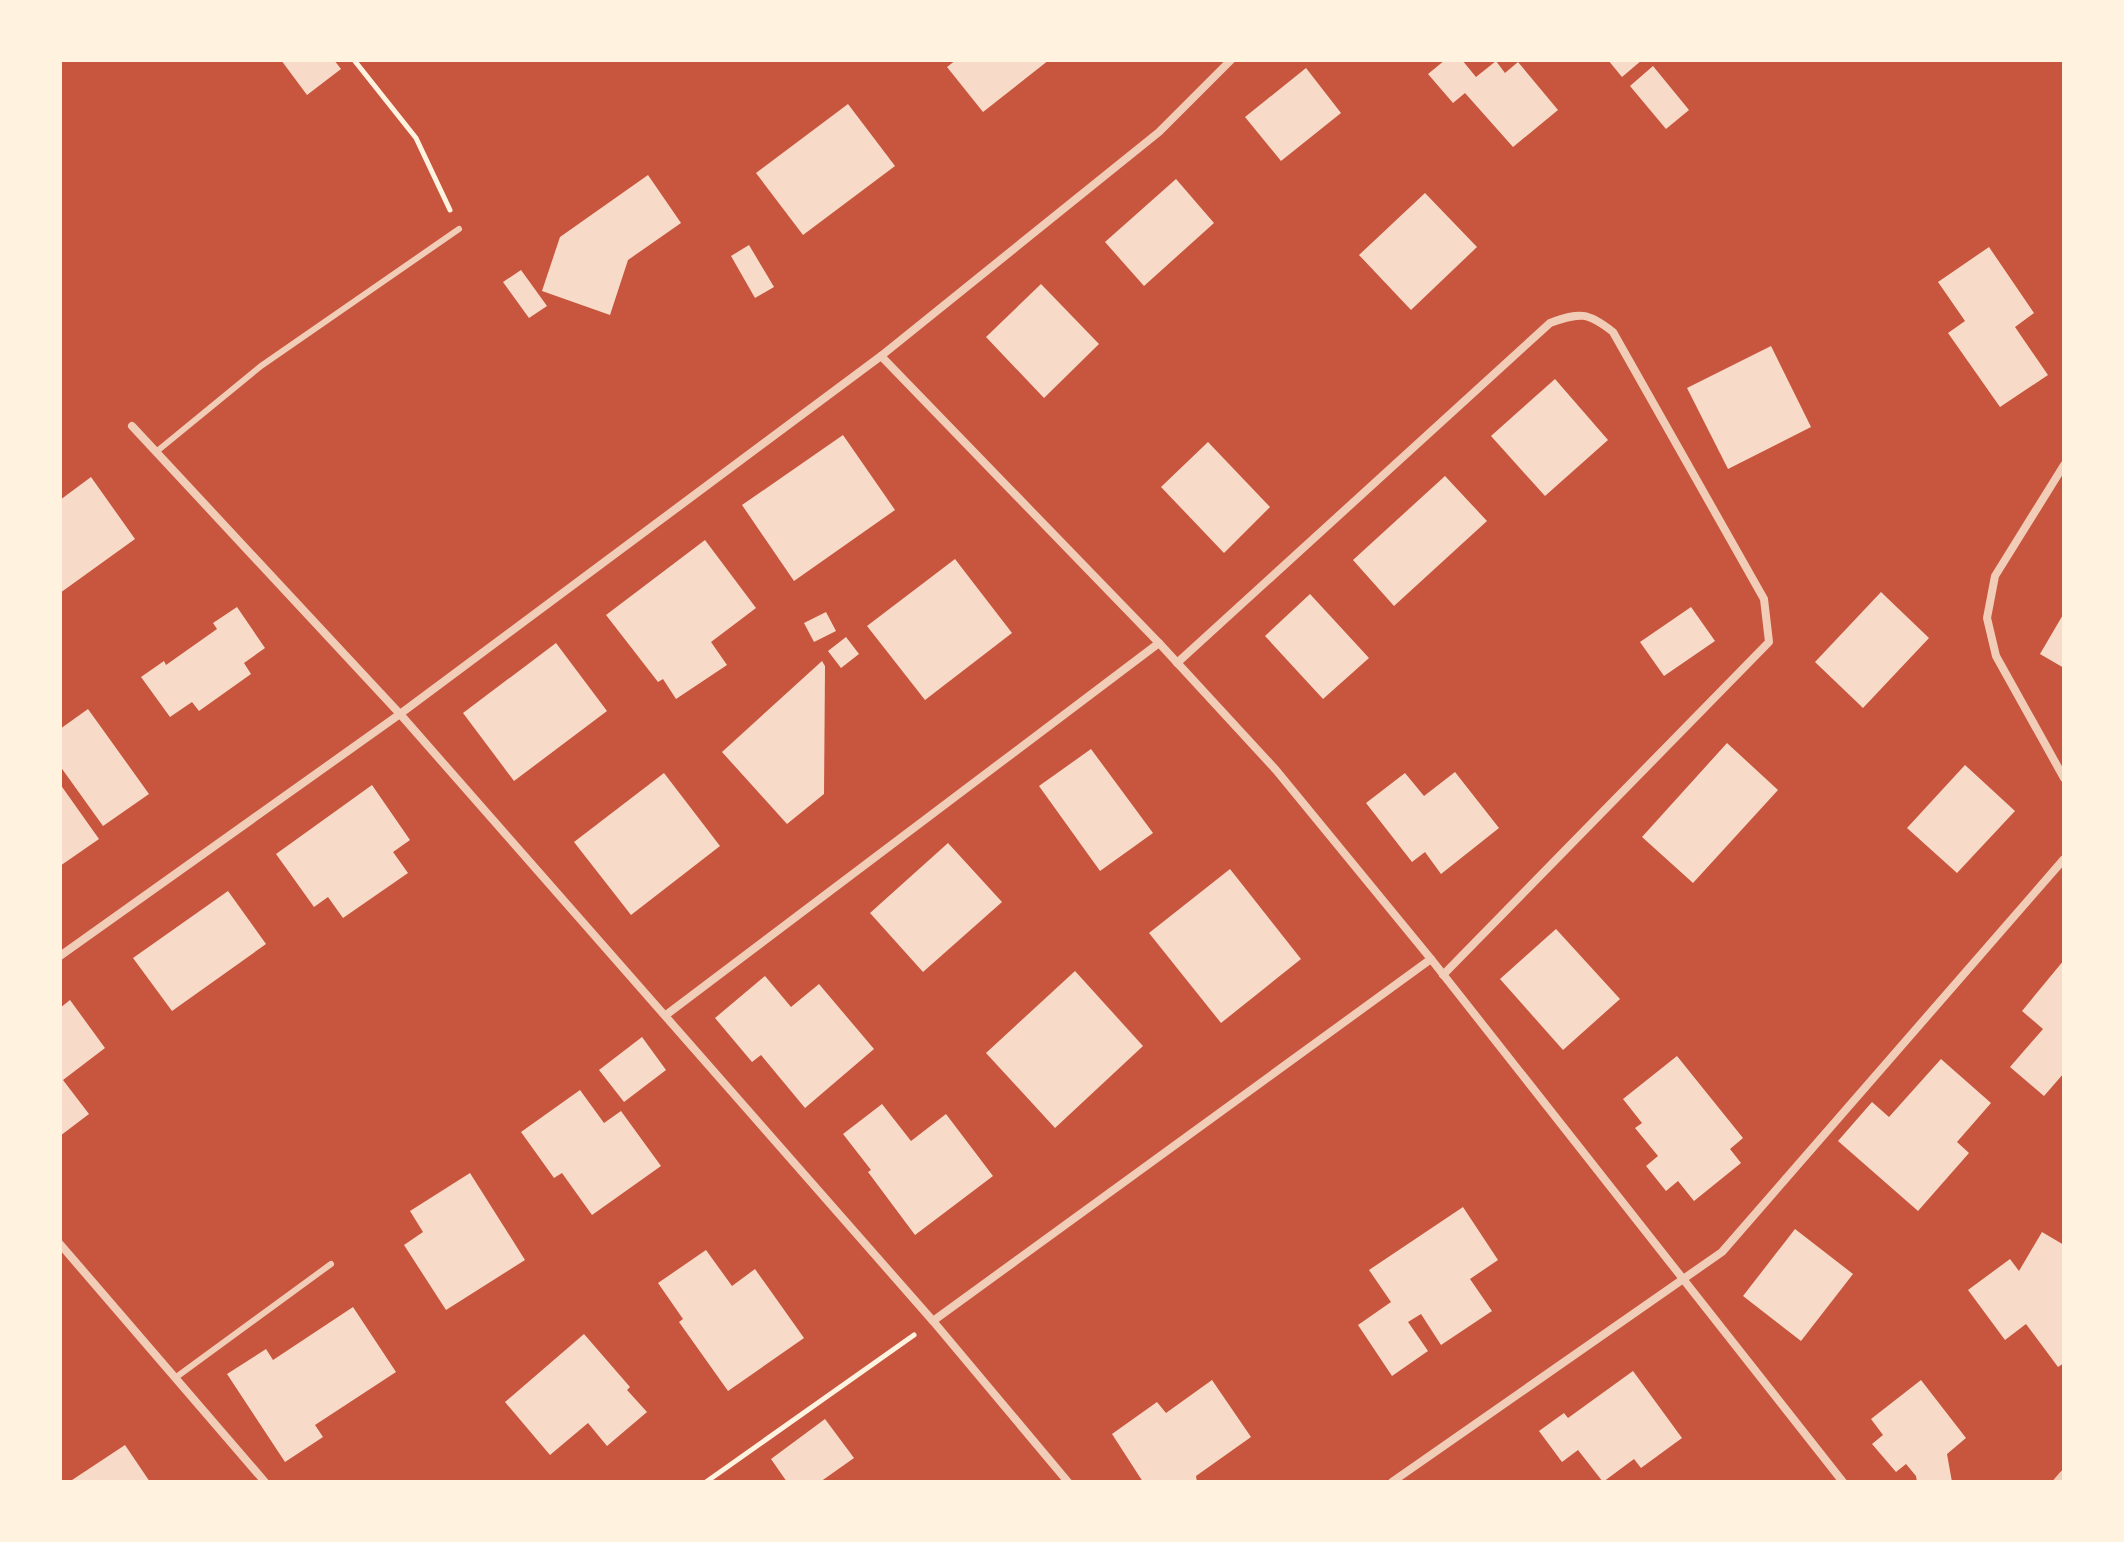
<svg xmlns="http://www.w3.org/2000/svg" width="2124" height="1542" font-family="Merriweather,serif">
	<rect width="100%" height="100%" fill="#c8553d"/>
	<g fill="#f7dbc8">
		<path d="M281 60H334L341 69 307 95Z"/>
		<path d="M956 60H1049L983 112 947 67Z"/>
		<path d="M1445 60H1462L1476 77 1496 61 1505 73 1518 62 1558 110 1513 147 1465 93 1453 103 1428 74Z"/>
		<path d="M1608 60H1642L1622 77Z"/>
		<path d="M1653 66 1689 110 1666 129 1630 86Z"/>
		<path d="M1306 68 1341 113 1281 161 1245 117Z"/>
		<path d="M848 104 895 166 803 235 756 173Z"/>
		<path d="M648 175 681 223 628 260 610 315 542 291 560 237Z"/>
		<path d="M1176 179 1214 223 1144 286 1105 242Z"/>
		<path d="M1425 193 1477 247 1411 310 1359 255Z"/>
		<path d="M749 245 774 287 755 298 731 256Z"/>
		<path d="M1989 247 2034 313 2015 327 2048 375 2000 407 1948 333 1965 321 1938 282Z"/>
		<path d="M521 270 547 306 529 318 503 282Z"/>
		<path d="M1041 284 1099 344 1044 398 986 337Z"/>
		<path d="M1771 346 1811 427 1728 469 1687 388Z"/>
		<path d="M1555 379 1608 440 1545 496 1491 436Z"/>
		<path d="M843 435 895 510 794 581 742 505Z"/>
		<path d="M1208 442 1270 507 1224 553 1161 487Z"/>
		<path d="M1445 476 1487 521 1394 606 1353 560Z"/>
		<path d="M91 477 135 539 60 593V500Z"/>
		<path d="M705 540 756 608 711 642 727 665 676 699 663 679 658 682 606 615Z"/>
		<path d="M955 559 1012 633 925 700 867 626Z"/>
		<path d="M1881 592 1929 638 1863 708 1815 662Z"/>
		<path d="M1310 594 1369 658 1323 699 1265 636Z"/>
		<path d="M237 607 265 648 244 663 251 674 199 711 192 702 170 717 141 677 164 661 166 665 217 629 213 623Z"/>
		<path d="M1691 607 1715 641 1664 676 1640 642Z"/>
		<path d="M826 612 836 631 814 642 804 623Z"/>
		<path d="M2064 613V668L2040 654Z"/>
		<path d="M846 637 859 654 841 668 828 651Z"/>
		<path d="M556 643 607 711 514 781 463 713Z"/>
		<path d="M822 661 825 666 824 794 787 824 722 752Z"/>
		<path d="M88 709 149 794 103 826 60 766V729Z"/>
		<path d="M1727 743 1778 790 1693 883 1642 837Z"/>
		<path d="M1091 749 1153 833 1100 871 1039 786Z"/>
		<path d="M1965 765 2015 811 1957 873 1907 828Z"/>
		<path d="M1455 772 1499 828 1441 874 1425 852 1412 862 1366 803 1405 773 1424 796Z"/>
		<path d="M664 773 720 846 631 915 574 842Z"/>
		<path d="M60 784 99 839 60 866Z"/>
		<path d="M372 785 410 840 393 852 408 873 343 918 328 897 314 907 276 854Z"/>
		<path d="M948 843 1002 902 923 972 870 913Z"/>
		<path d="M1230 869 1301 959 1221 1023 1149 933Z"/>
		<path d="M228 891 266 944 172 1011 133 958Z"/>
		<path d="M1556 929 1620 999 1563 1050 1500 979Z"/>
		<path d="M2064 960V1073L2044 1096 2010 1067 2043 1029 2022 1011Z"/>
		<path d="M1075 971 1143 1046 1055 1128 986 1053Z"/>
		<path d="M765 976 791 1007 819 984 874 1049 805 1108 761 1055 752 1062 715 1018Z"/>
		<path d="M70 1000 105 1048 63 1080 89 1114 60 1136V1008Z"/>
		<path d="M642 1037 666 1070 624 1102 599 1070Z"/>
		<path d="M1677 1056 1743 1138 1730 1149 1741 1163 1694 1201 1678 1181 1666 1191 1646 1166 1658 1156 1635 1128 1642 1123 1623 1099Z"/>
		<path d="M1941 1059 1991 1103 1957 1142 1969 1153 1918 1211 1838 1141 1872 1102 1889 1117Z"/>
		<path d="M580 1090 604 1123 621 1111 661 1166 592 1215 562 1173 554 1178 521 1132Z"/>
		<path d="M882 1104 911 1141 946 1114 993 1176 915 1235 868 1172 871 1170 843 1134Z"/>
		<path d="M470 1173 525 1260 446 1310 404 1245 423 1232 410 1211Z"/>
		<path d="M1463 1207 1498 1260 1470 1279 1492 1311 1441 1345 1421 1314 1408 1322 1428 1351 1392 1376 1358 1325 1391 1302 1369 1270Z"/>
		<path d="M1795 1229 1853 1274 1801 1341 1743 1296Z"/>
		<path d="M2042 1232 2064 1245V1363L2058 1367 2026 1324 2005 1340 1968 1290 2010 1259 2019 1271Z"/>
		<path d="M706 1250 732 1286 755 1269 804 1338 728 1391 679 1322 683 1319 658 1283Z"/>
		<path d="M353 1307 396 1372 315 1425 323 1437 285 1462 227 1374 266 1349 273 1360Z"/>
		<path d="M584 1334 630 1387 627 1390 647 1412 607 1446 588 1423 550 1455 505 1402Z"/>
		<path d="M1633 1371 1682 1438 1641 1468 1634 1459 1603 1482 1578 1450 1562 1462 1539 1431 1564 1413 1568 1418Z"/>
		<path d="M1212 1380 1251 1437 1196 1476 1197 1482H1143L1112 1434 1157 1402 1166 1413Z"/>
		<path d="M1921 1380 1966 1438 1947 1454 1952 1482H1917L1916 1476 1906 1464 1896 1472 1872 1444 1883 1435 1871 1419Z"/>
		<path d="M825 1419 854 1458 820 1482H787L771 1459Z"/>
		<path d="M125 1445 150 1482H69Z"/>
	</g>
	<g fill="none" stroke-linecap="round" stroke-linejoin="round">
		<g stroke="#fff3e0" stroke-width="5">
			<path d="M354 60 416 138 450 210"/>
			<path d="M706 1482 914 1335"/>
		</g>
		<g stroke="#f1ccb7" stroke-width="6">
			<path d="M156 452 261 366 459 229"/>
			<path d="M175 1378 331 1264"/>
		</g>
		<g stroke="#f1ccb7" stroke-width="8">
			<path d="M881 356 1159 643 1276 770 1431 959 1843 1482"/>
			<path d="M132 426 400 714 933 1321 1068 1482"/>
			<path d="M2064 465 1995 576 1987 618 1996 656 2064 778"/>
			<path d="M1177 663 1550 323C1580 312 1588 312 1613 332L1764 599 1769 642 1443 975"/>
			<path d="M60 956 400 714 881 356 1159 132 1231 60"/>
			<path d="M666 1015 1159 643"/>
			<path d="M60 1244 265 1482"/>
			<path d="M933 1321 1431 959"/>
			<path d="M1392 1482 1722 1252 2064 859"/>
			<path d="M2057 1482 2064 1474"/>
		</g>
	</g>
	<rect width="2124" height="1542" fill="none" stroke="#fff3e0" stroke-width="124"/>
</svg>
